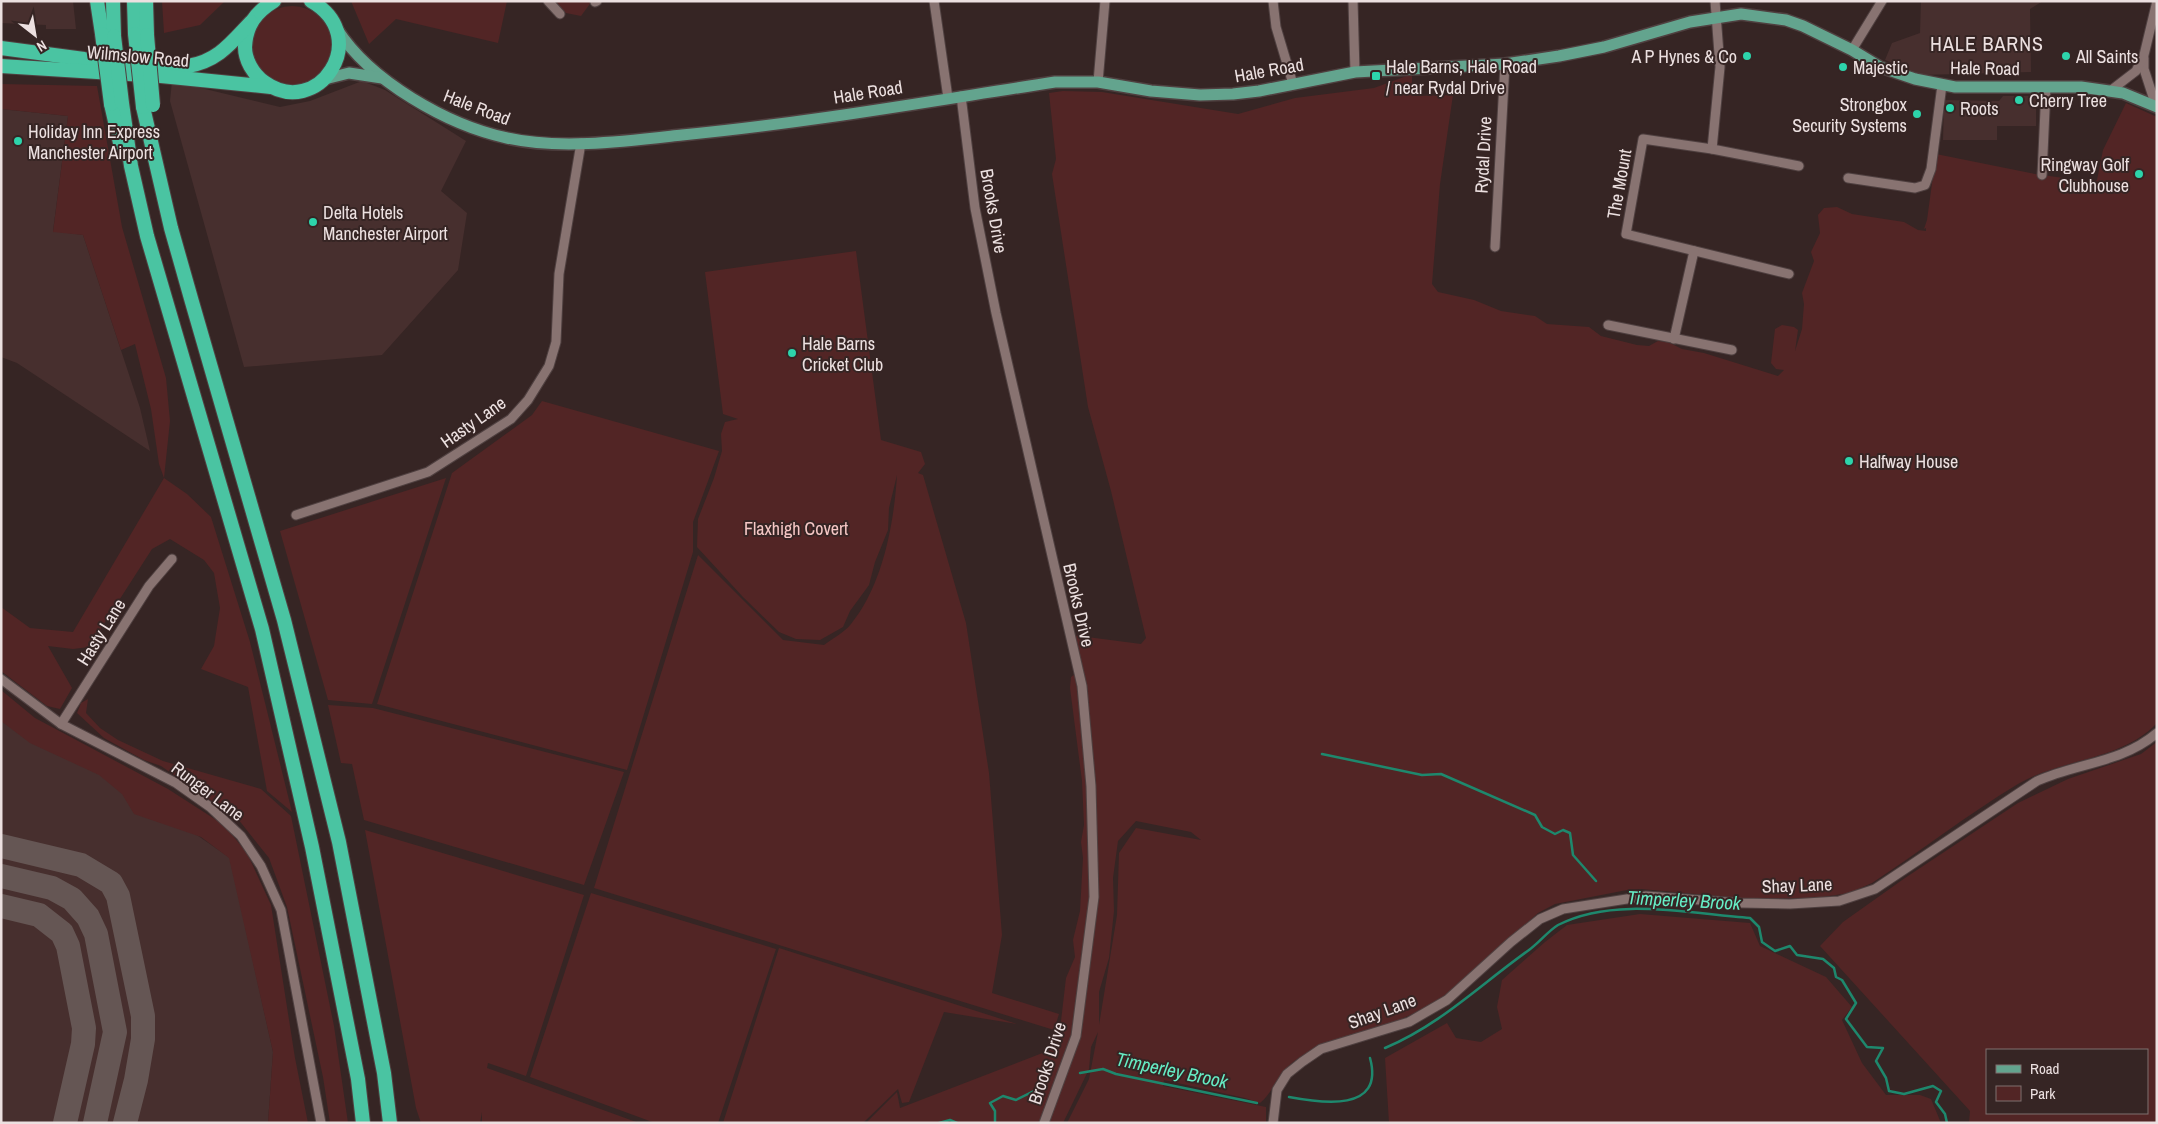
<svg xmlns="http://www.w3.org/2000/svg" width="2158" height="1124" font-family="'Archivo Narrow',sans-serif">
	<rect width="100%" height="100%" fill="#362524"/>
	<g fill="#472f2e">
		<path d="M1 1H73L76 29H46V25L1 23Z"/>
		<path d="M1921 1H2043L2030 9 2031 72 1922 75 1885 60 1892 43 1920 33Z"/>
		<path d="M172 81 280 107 310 101 362 81 385 90 466 141 441 191 467 213 458 270 382 355 244 367 170 101Z"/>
		<path d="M2003 96H2036V126H1997V140H1943L1944 100 1999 101Z"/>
		<path d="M1 109 68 116 53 231 83 235 140 408 150 451 17 363 1 357Z"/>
		<path d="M1 707 135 792 230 858 273 1052 268 1123H1Z"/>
	</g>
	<g fill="#522525" fill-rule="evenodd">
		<path d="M162 1H225L200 25 164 33Z"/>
		<path d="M351 1H507L498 43 396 19 369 44Z"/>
		<path d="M554 1H592L581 16 566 13Z"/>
		<circle cx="292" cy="46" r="40"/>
		<path d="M1412 74V96L1453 95 1440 184 1432 284 1438 292 1474 300 1501 311 1535 316 1547 324 1589 327 1601 336 1637 345 1649 346 1658 341 1668 342 1682 349 1704 353 1778 376 1784 370 1776 369 1771 363 1775 329 1782 325 1794 327 1798 330 1795 351 1802 329 1804 304 1802 293 1814 261 1811 252 1820 233 1818 215 1824 208 1837 207 1852 214 1904 222 1918 230 1926 231V228L1924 229 1927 220 1936 154 2035 174 2093 182 2097 180 2103 150 2126 103 2157 117V723C2121 761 2062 758 2018 784 1968 814 1921 851 1872 883L1849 893 1816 898 1751 899 1641 889 1627 890 1555 904 1538 913 1446 995C1423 1010 1399 1021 1373 1030 1347 1039 1320 1044 1297 1059 1279 1071 1274 1091 1260 1103L1245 1098 1164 1080 1163 1086 1266 1107V1123H1067L1089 1079 1098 1032 1091 1047 1089 1069 1063 1123H866L897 1092 900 1108 1045 1052 1055 1038 1061 1021 1066 978 1075 957 1073 940 1080 911 1083 858 1081 842 1084 825 1082 781 1070 688 1071 677 1079 671 1072 635 1141 644 1146 638 1111 491 1088 407 1052 174 1056 159 1049 93 1063 91 1102 92 1238 114 1295 98 1374 88ZM1136 821 1191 832 1201 840 1136 828 1119 853 1117 915 1099 1025V992L1109 958 1114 911 1113 878 1118 841Z"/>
		<path d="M1 84 97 86 122 227 166 378 170 421 164 478 187 494 211 517 250 642 292 812 267 791 248 687 201 669 214 646 220 608 214 573 204 560 170 539 152 549 89 647 73 649 48 646 72 688 60 709 47 706 1 671V607L30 628 73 632 164 478 159 464 151 409 135 344 121 350 83 235 53 232 68 116 1 109Z"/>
		<path d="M856 251 881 440 921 452 925 464 918 473 923 475 966 623 989 773 1002 935 992 993 1059 1014 1054 1030 594 888 698 555 783 640 824 645C832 639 845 632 851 624 883 585 894 523 897 475L889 508 888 530 875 562 869 585 850 611 843 627 820 640 796 639 779 632 743 597 697 547 698 519 714 478 722 451 721 434 725 422 738 419 723 414 705 272Z"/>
		<path d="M542 401 719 451 693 522V552L627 770 377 704 452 473 532 415Z"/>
		<path d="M446 478 372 704 328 700 280 531Z"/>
		<path d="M1 690 35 718 168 789 224 825 247 853 271 905 295 1058 308 1123H268L273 1052 229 858 201 837 134 814 122 794 99 775 30 743 1 721Z"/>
		<path d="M88 699 86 713 100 728 118 740 163 761 261 789 291 816 334 1026 348 1123H330L323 1077 287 907 269 858 238 819 161 766 144 760 104 738 77 713 81 703Z"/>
		<path d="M328 705 373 708 624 772 584 885 364 820 352 764 341 763Z"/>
		<path d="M2157 742V1123H1969L1970 1111 1820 946 1843 922 1905 878 2018 803 2068 779 2141 754ZM1987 1050H2147V1113H1987Z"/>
		<path d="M365 830 584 895 526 1076 488 1063 487 1068 639 1123H482V1112L480 1123H421L416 1108Z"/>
		<path d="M591 893 776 949 718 1123H655L530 1077Z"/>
		<path d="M1640 914 1750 923 1760 946 1826 977 1852 1007 1842 1020 1862 1063 1886 1095H1920L1931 1099 1941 1123H1389L1385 1058 1447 1023 1456 1038 1481 1042 1502 1029 1497 1007 1502 980 1545 942 1567 925Z"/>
		<path d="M779 948 1017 1024 944 1012 909 1102 902 1103 898 1089 863 1123H723Z"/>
	</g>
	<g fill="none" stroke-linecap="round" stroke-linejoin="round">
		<g stroke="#1e886d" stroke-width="2.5">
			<path d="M1322 754 1422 775 1441 774 1535 815 1542 827 1555 834 1563 830 1570 833 1573 855 1596 881"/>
			<path d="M1385 1048C1440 1025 1481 984 1529 950 1539 943 1548 931 1558 925 1614 896 1690 914 1750 918L1759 927 1762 942 1775 951 1790 946 1797 955 1823 959 1834 968 1836 977 1842 980 1856 1003 1846 1019 1867 1047 1883 1048 1876 1061 1886 1078 1889 1091 1904 1094 1933 1086 1941 1091 1936 1102 1945 1114 1947 1123"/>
			<path d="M1080 1073 1103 1069 1116 1074 1257 1103"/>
			<path d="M1289 1097C1321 1103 1385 1113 1370 1058"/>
			<path d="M939 1123 950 1120 957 1123"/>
			<path d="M995 1123V1111L990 1103 1003 1096 1016 1100 1042 1087"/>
		</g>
		<g stroke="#655654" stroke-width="24">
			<path d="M1 846 81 865 111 883 118 896 143 1016V1039L136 1080 125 1123"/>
			<path d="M1 876 52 888 72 899 88 917 96 934 115 1032 95 1123"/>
			<path d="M1 906 39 915 62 933 68 946 84 1028 83 1044 65 1123"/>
		</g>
		<g stroke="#4f4040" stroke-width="11">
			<g id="minor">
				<path d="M548 1 560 14"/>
				<path d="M934 1 948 98"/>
				<path d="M1273 1 1276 27 1293 84"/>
				<path d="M1353 1 1355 72"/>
				<path d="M595 2 597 1"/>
				<path d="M1852 50 1882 1"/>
				<path d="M2144 58V69L2156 106"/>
				<path d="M1098 82 1105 1"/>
				<path d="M2110 91 2136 71 2144 55 2157 1"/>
				<path d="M961 96 975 208 996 313 1082 686 1091 786 1094 897 1076 1036 1044 1123"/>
				<path d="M1712 149 1720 67 1715 1"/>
				<path d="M2042 175 2046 88"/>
				<path d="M1848 178 1915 188 1925 185 1931 169 1942 85"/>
				<path d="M1495 247 1505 64"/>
				<path d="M1789 274 1626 234 1643 139 1712 149 1799 166"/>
				<path d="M1608 325 1732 350"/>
				<path d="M1674 339 1694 251"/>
				<path d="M296 515 428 472 511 419 528 400 549 366 556 342 559 274 581 143"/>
				<path d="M1 679 61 724 176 783 210 807 241 836 261 866 281 910 321 1123"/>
				<path d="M61 724 149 586 172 559"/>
				<path d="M1273 1123 1277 1090 1287 1074 1302 1062 1321 1049 1409 1022 1447 1000 1511 942 1540 919 1563 909 1646 896 1741 903 1790 904 1839 901 1875 889 2037 781C2077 763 2122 763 2157 733"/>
			</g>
		</g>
		<g stroke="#4f4040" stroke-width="14">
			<g id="major">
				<path d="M337 29C370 81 447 125 507 138 560 150 628 141 682 135 807 123 931 101 1055 82H1098L1151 91 1200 95 1233 94 1259 91 1355 72 1505 64 1559 56 1604 47 1690 22 1741 14 1786 20 1803 26 1852 50 1880 67 1915 79 1955 87H2081L2123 93 2157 107"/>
				<path d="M325 79 349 73 382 78"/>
			</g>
		</g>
		<g stroke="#4f4040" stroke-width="16">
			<g id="highway">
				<path d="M97 1 102 34"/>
				<path d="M113 1 114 36"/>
				<path d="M134 1 135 34"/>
				<path d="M146 1 147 35"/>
				<path d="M274 1C256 12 246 25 245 47 245 60 253 74 264 82 318 121 374 37 311 1"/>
				<path d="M1 48 84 59 188 66C218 61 231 43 251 22"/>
				<path d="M1 66 161 76 271 87"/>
				<path d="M122 103 131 166 147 236 262 629 312 847 358 1079 363 1123"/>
				<path d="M111 104 120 143 125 154"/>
				<path d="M143 107 171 228 192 302 284 620 339 842 384 1073 390 1123"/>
			</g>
		</g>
		<use href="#minor" stroke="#887371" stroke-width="9"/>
		<use href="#major" stroke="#63a48e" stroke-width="11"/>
		<use href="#highway" stroke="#4ac4a2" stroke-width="14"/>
		<g stroke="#4f4040" stroke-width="16" stroke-linecap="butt">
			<g id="highway-bridge">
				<path d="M102 34 111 104"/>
				<path d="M135 34 143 107"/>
				<path d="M147 35 153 105"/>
				<path d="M114 36 122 103"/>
			</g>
		</g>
		<use href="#highway-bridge" stroke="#4ac4a2" stroke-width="14"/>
	</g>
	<g fill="#2dd4ab" stroke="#362524" stroke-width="2">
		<circle cx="1747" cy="56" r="5"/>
		<circle cx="2066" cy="56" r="5"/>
		<circle cx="1843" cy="67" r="5"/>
		<rect x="1371" y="71" width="10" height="10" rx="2.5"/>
		<circle cx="2019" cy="100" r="5"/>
		<circle cx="1950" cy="108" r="5"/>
		<circle cx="1917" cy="114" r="5"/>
		<circle cx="18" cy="141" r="5"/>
		<circle cx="2139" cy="174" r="5"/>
		<circle cx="313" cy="222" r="5"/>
		<circle cx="792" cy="353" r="5"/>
		<circle cx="1849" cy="461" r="5"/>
	</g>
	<g text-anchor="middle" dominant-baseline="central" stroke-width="4" stroke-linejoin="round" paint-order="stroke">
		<g font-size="18" fill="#ece0e0" stroke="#362524">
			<text transform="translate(138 56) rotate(5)">Wilmslow Road</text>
			<text transform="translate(1985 68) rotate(1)">Hale Road</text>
			<text transform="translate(1269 70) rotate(-10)">Hale Road</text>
			<text transform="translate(868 92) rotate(-9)">Hale Road</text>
			<text transform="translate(477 107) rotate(21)">Hale Road</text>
			<text transform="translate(1483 155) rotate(-87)">Rydal Drive</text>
			<text transform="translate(1619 184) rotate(-80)">The Mount</text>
			<text transform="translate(994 211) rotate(80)">Brooks Drive</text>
			<text transform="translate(473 422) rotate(-35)">Hasty Lane</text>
			<text transform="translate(1079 605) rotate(77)">Brooks Drive</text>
			<text transform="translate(101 632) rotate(-58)">Hasty Lane</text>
			<text transform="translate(208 791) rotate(37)">Runger Lane</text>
			<text transform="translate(1797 885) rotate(-2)">Shay Lane</text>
			<text transform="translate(1382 1011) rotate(-20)">Shay Lane</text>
			<text transform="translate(1047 1063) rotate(-72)">Brooks Drive</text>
		</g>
		<g font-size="18" fill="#ece0e0" stroke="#362524" text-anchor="start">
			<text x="1737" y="56" text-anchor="end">A P Hynes &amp; Co</text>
			<text x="2076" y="56">All Saints</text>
			<text x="1386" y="66">Hale Barns, Hale Road<tspan x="1386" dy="21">/ near Rydal Drive</tspan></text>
			<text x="1853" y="67">Majestic</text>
			<text x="2029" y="100">Cherry Tree</text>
			<text x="1907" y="104" text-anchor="end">Strongbox<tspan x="1907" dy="21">Security Systems</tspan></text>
			<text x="1960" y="108">Roots</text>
			<text x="28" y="131">Holiday Inn Express<tspan x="28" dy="21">Manchester Airport</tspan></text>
			<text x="2129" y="164" text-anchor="end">Ringway Golf<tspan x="2129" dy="21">Clubhouse</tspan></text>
			<text x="323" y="212">Delta Hotels<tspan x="323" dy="21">Manchester Airport</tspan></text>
			<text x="802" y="343">Hale Barns<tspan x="802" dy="21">Cricket Club</tspan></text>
			<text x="1859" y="461">Halfway House</text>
		</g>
		<g font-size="18" fill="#f5c7c5" stroke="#362524">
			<text x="796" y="528">Flaxhigh Covert</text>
		</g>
		<g font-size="19" font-style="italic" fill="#66edc5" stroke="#362524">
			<text transform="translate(1684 900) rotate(3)">Timperley Brook</text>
			<text transform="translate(1172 1070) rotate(12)">Timperley Brook</text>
		</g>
		<g font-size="20" letter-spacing="1" fill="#ece0e0" stroke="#362524">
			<text x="1987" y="43">HALE BARNS</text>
		</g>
	</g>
	<rect width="2158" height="1124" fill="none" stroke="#ece0e0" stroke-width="5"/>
	<rect x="1986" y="1049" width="162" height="65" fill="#362524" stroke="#7f706f"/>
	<rect x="1996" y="1065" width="25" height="8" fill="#63a48e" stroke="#7f706f"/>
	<text x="2030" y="1074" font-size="15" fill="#ece0e0">Road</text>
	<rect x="1996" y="1086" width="25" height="15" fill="#522525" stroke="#7f706f"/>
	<text x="2030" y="1099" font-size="15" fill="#ece0e0">Park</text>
	<g transform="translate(35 35) rotate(149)" stroke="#362524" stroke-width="4" paint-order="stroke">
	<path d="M0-4L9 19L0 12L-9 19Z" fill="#ece0e0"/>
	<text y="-8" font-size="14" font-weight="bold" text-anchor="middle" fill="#ece0e0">N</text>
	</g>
</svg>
